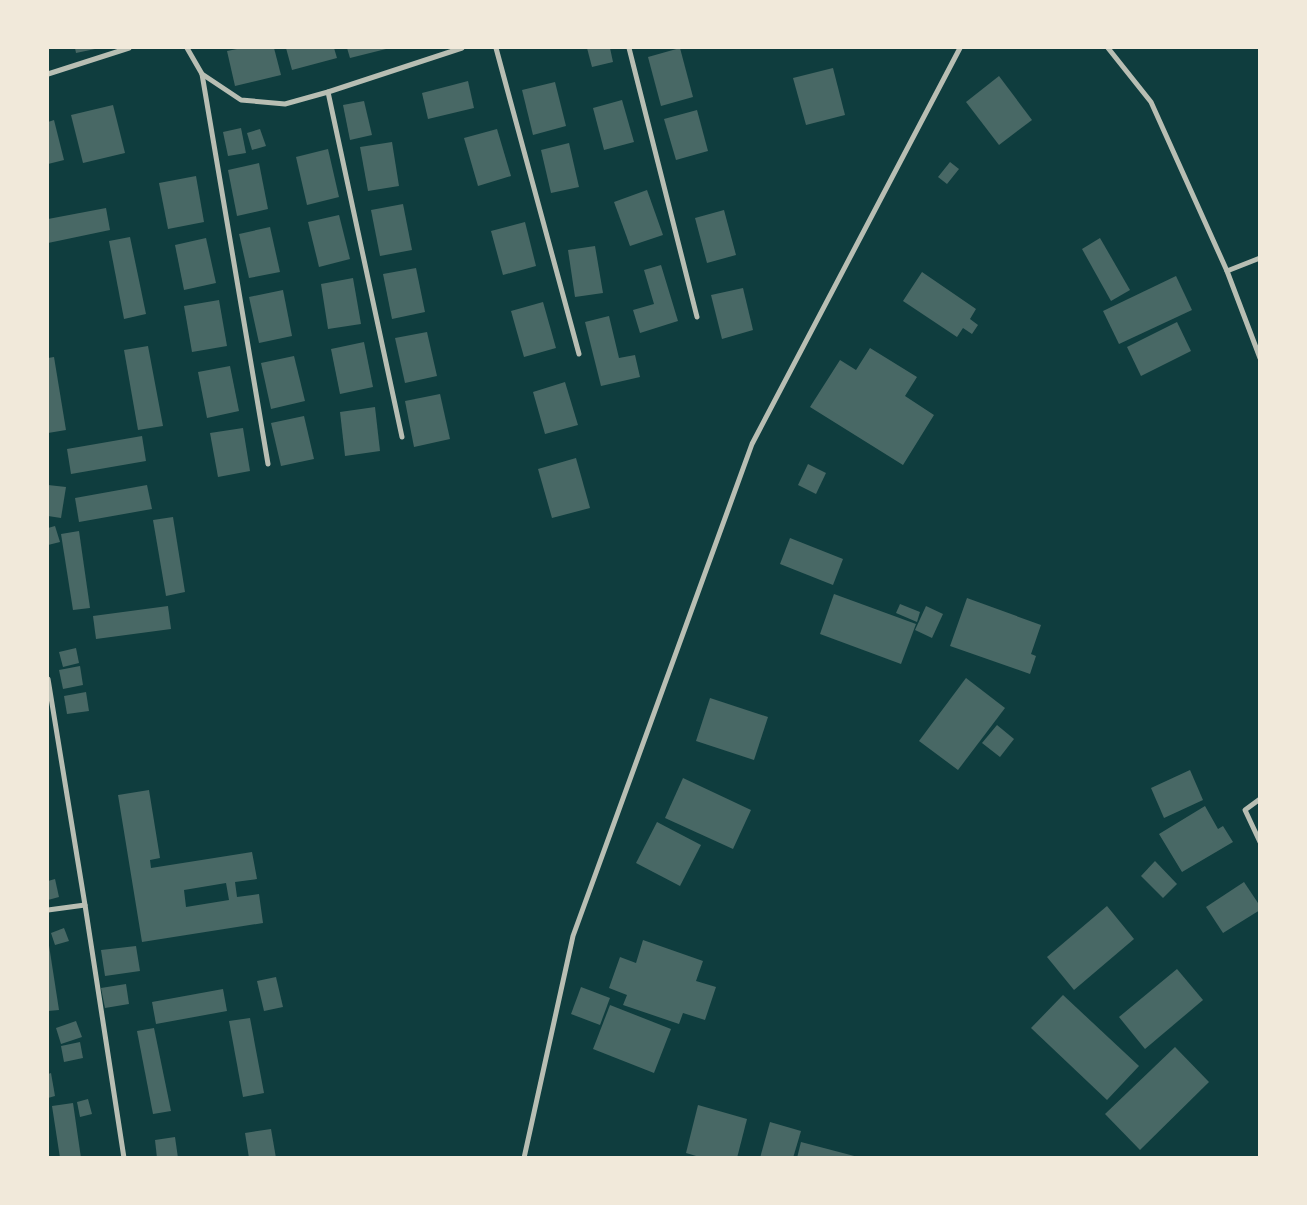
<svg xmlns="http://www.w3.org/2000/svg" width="1307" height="1205" font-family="Barlow,sans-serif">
	<rect width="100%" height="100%" fill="#0f3d3e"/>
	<g fill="#486865" fill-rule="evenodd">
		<path d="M75 48H94L95 49 76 53Z"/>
		<path d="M242 48H274L281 75 235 86 227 51Z"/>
		<path d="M286 48H334L337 58 292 70Z"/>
		<path d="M347 48H390L350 58Z"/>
		<path d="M587 48H610L613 62 592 67Z"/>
		<path d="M680 48 693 97 661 106 648 57Z"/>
		<path d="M833 68 845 115 806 125 793 78Z"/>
		<path d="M999 76 1032 120 999 145 966 102Z"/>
		<path d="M468 81 474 108 428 119 422 93Z"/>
		<path d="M555 82 566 126 533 135 522 90Z"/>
		<path d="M622 100 634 142 604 150 593 108Z"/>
		<path d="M364 101 372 135 350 140 343 105Z"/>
		<path d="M113 105 125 153 83 163 71 115Z"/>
		<path d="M697 110 708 151 676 160 664 119Z"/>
		<path d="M54 120 64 160 48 164V122Z"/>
		<path d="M241 128 246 153 228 156 223 132Z"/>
		<path d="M260 129 266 146 252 150 247 133Z"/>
		<path d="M497 129 511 176 478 186 464 138Z"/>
		<path d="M392 142 399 186 368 191 360 147Z"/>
		<path d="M569 143 579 187 551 193 541 150Z"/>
		<path d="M328 149 339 197 307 205 296 157Z"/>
		<path d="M950 162 959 169 947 184 938 177Z"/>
		<path d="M259 163 268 209 237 216 228 170Z"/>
		<path d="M196 176 204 222 168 229 159 183Z"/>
		<path d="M647 190 663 235 630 246 614 202Z"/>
		<path d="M403 204 412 250 380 256 371 210Z"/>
		<path d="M106 208 110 230 48 243V219Z"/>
		<path d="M724 210 736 255 707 263 695 218Z"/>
		<path d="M339 215 350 259 319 267 308 222Z"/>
		<path d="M525 222 536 266 503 275 491 231Z"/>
		<path d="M270 227 280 272 249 278 239 234Z"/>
		<path d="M130 237 146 314 124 319 109 241Z"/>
		<path d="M206 238 216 283 184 290 175 245Z"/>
		<path d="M1100 238 1130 290 1111 301 1082 249Z"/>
		<path d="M595 246 603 293 575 297 568 250Z"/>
		<path d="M661 265 678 321 640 333 633 310 654 304 644 270Z"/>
		<path d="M416 268 425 312 392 319 383 274Z"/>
		<path d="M922 272 976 309 970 319 978 325 972 334 963 328 957 337 903 301Z"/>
		<path d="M1176 276 1192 310 1119 344 1103 311Z"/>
		<path d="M353 278 361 324 328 329 321 284Z"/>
		<path d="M743 288 753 330 722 339 711 295Z"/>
		<path d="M283 290 292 336 259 343 249 297Z"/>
		<path d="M219 300 227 346 192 352 184 306Z"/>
		<path d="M543 302 556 348 524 357 511 311Z"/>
		<path d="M609 316 619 358 635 355 640 377 601 386 585 322Z"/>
		<path d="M1177 322 1191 351 1141 376 1127 347Z"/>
		<path d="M427 332 437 376 405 383 395 338Z"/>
		<path d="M364 342 373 387 340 394 331 349Z"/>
		<path d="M148 346 163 426 138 430 124 350Z"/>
		<path d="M870 348 917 377 905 396 934 415 903 465 810 407 840 360 856 370Z"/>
		<path d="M294 356 305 401 271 409 261 363Z"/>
		<path d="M54 357 66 430 48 433V358Z"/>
		<path d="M230 366 239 411 207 418 198 372Z"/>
		<path d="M565 382 578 425 545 434 533 392Z"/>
		<path d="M440 394 450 439 414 447 405 401Z"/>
		<path d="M375 407 380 451 345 456 340 412Z"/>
		<path d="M304 416 314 459 281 466 271 423Z"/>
		<path d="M243 428 250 471 218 477 210 433Z"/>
		<path d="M142 436 146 461 71 474 67 449Z"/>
		<path d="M576 458 590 508 552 518 538 469Z"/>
		<path d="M808 464 826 473 816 494 798 485Z"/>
		<path d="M48 485 66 487 61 518 48 516Z"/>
		<path d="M147 485 152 509 79 522 75 498Z"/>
		<path d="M173 517 185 592 166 596 153 520Z"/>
		<path d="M55 526 60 542 48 545V528Z"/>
		<path d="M79 531 90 608 73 610 61 534Z"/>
		<path d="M790 538 843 559 833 585 780 564Z"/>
		<path d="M834 594 916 624 901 664 820 634Z"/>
		<path d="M967 598 1041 625 1031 654 1036 656 1030 674 950 646Z"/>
		<path d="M900 604 920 612 917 622 896 613Z"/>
		<path d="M168 606 171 629 96 639 93 616Z"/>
		<path d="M926 606 943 614 932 638 915 630Z"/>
		<path d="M76 648 79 663 63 667 59 652Z"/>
		<path d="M80 666 83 685 63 689 59 670Z"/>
		<path d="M966 678 1005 708 958 770 919 741Z"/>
		<path d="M86 692 89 711 67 714 64 696Z"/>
		<path d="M710 698 768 717 754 760 696 741Z"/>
		<path d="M997 725 1014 739 1000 757 982 743Z"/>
		<path d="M1190 770 1203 800 1164 818 1151 788Z"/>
		<path d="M683 778 751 810 733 849 665 818Z"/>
		<path d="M149 790 160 858 150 860 151 868 252 852 257 879 235 882 237 897 259 894 263 923 142 942 118 795ZM226 883 229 900 186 907 184 890Z"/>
		<path d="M1205 806 1218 829 1223 826 1233 842 1182 872 1159 834Z"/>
		<path d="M657 822 701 845 680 886 636 863Z"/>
		<path d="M1155 861 1177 884 1163 898 1141 876Z"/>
		<path d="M55 879 59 897 48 900V881Z"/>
		<path d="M1244 882 1260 906V910L1223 933 1206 907Z"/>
		<path d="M1107 906 1134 939 1074 990 1047 957Z"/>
		<path d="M64 928 69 941 55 945 51 933Z"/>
		<path d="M48 939 59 1010 48 1011Z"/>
		<path d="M643 940 703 961 696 981 716 987 705 1020 683 1013 679 1024 623 1005 627 995 609 988 620 957 636 963Z"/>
		<path d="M136 946 140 971 105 976 101 950Z"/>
		<path d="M1177 969 1203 1000 1145 1049 1119 1017Z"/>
		<path d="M276 977 283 1007 264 1011 257 981Z"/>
		<path d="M126 984 129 1004 105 1008 101 988Z"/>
		<path d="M581 987 610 998 600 1025 571 1014Z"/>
		<path d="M223 989 227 1011 156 1024 152 1002Z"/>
		<path d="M1063 995 1139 1066 1107 1100 1031 1028Z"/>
		<path d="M610 1005 671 1029 654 1073 593 1049Z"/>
		<path d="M250 1018 264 1093 243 1097 229 1021Z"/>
		<path d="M76 1021 82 1037 61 1044 56 1028Z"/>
		<path d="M154 1028 171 1111 153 1114 137 1031Z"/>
		<path d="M80 1042 83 1058 64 1062 61 1046Z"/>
		<path d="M1175 1047 1209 1082 1140 1150 1105 1114Z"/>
		<path d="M51 1073 55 1096 48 1098V1074Z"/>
		<path d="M88 1099 92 1114 80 1117 77 1102Z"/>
		<path d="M73 1103 81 1158H60L52 1106Z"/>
		<path d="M698 1105 747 1119 737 1158H703L686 1153Z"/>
		<path d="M770 1122 801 1131 793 1158H760Z"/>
		<path d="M271 1129 276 1158H249L245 1133Z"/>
		<path d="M175 1137 178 1158H157L155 1140Z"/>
		<path d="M801 1142 858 1157V1158H797Z"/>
	</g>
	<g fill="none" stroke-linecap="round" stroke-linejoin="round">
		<g stroke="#b8beb3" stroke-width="5">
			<path d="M187 48 202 74 241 100 285 104 328 92 462 48"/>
			<path d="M496 48 579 354"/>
			<path d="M629 48 697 317"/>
			<path d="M1108 48 1151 102 1227 271 1260 358"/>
			<path d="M48 74 129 48"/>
			<path d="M202 74 268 464"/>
			<path d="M328 92 402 437"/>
			<path d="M1227 271 1260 258"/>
			<path d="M48 679 85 905 124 1158"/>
			<path d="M1260 799 1245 810 1260 842"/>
			<path d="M48 910 85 905"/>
			<path d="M524 1158 573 936 752 444 960 48"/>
		</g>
	</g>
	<rect width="1307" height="1205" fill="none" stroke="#f1e9da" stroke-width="98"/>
</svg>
